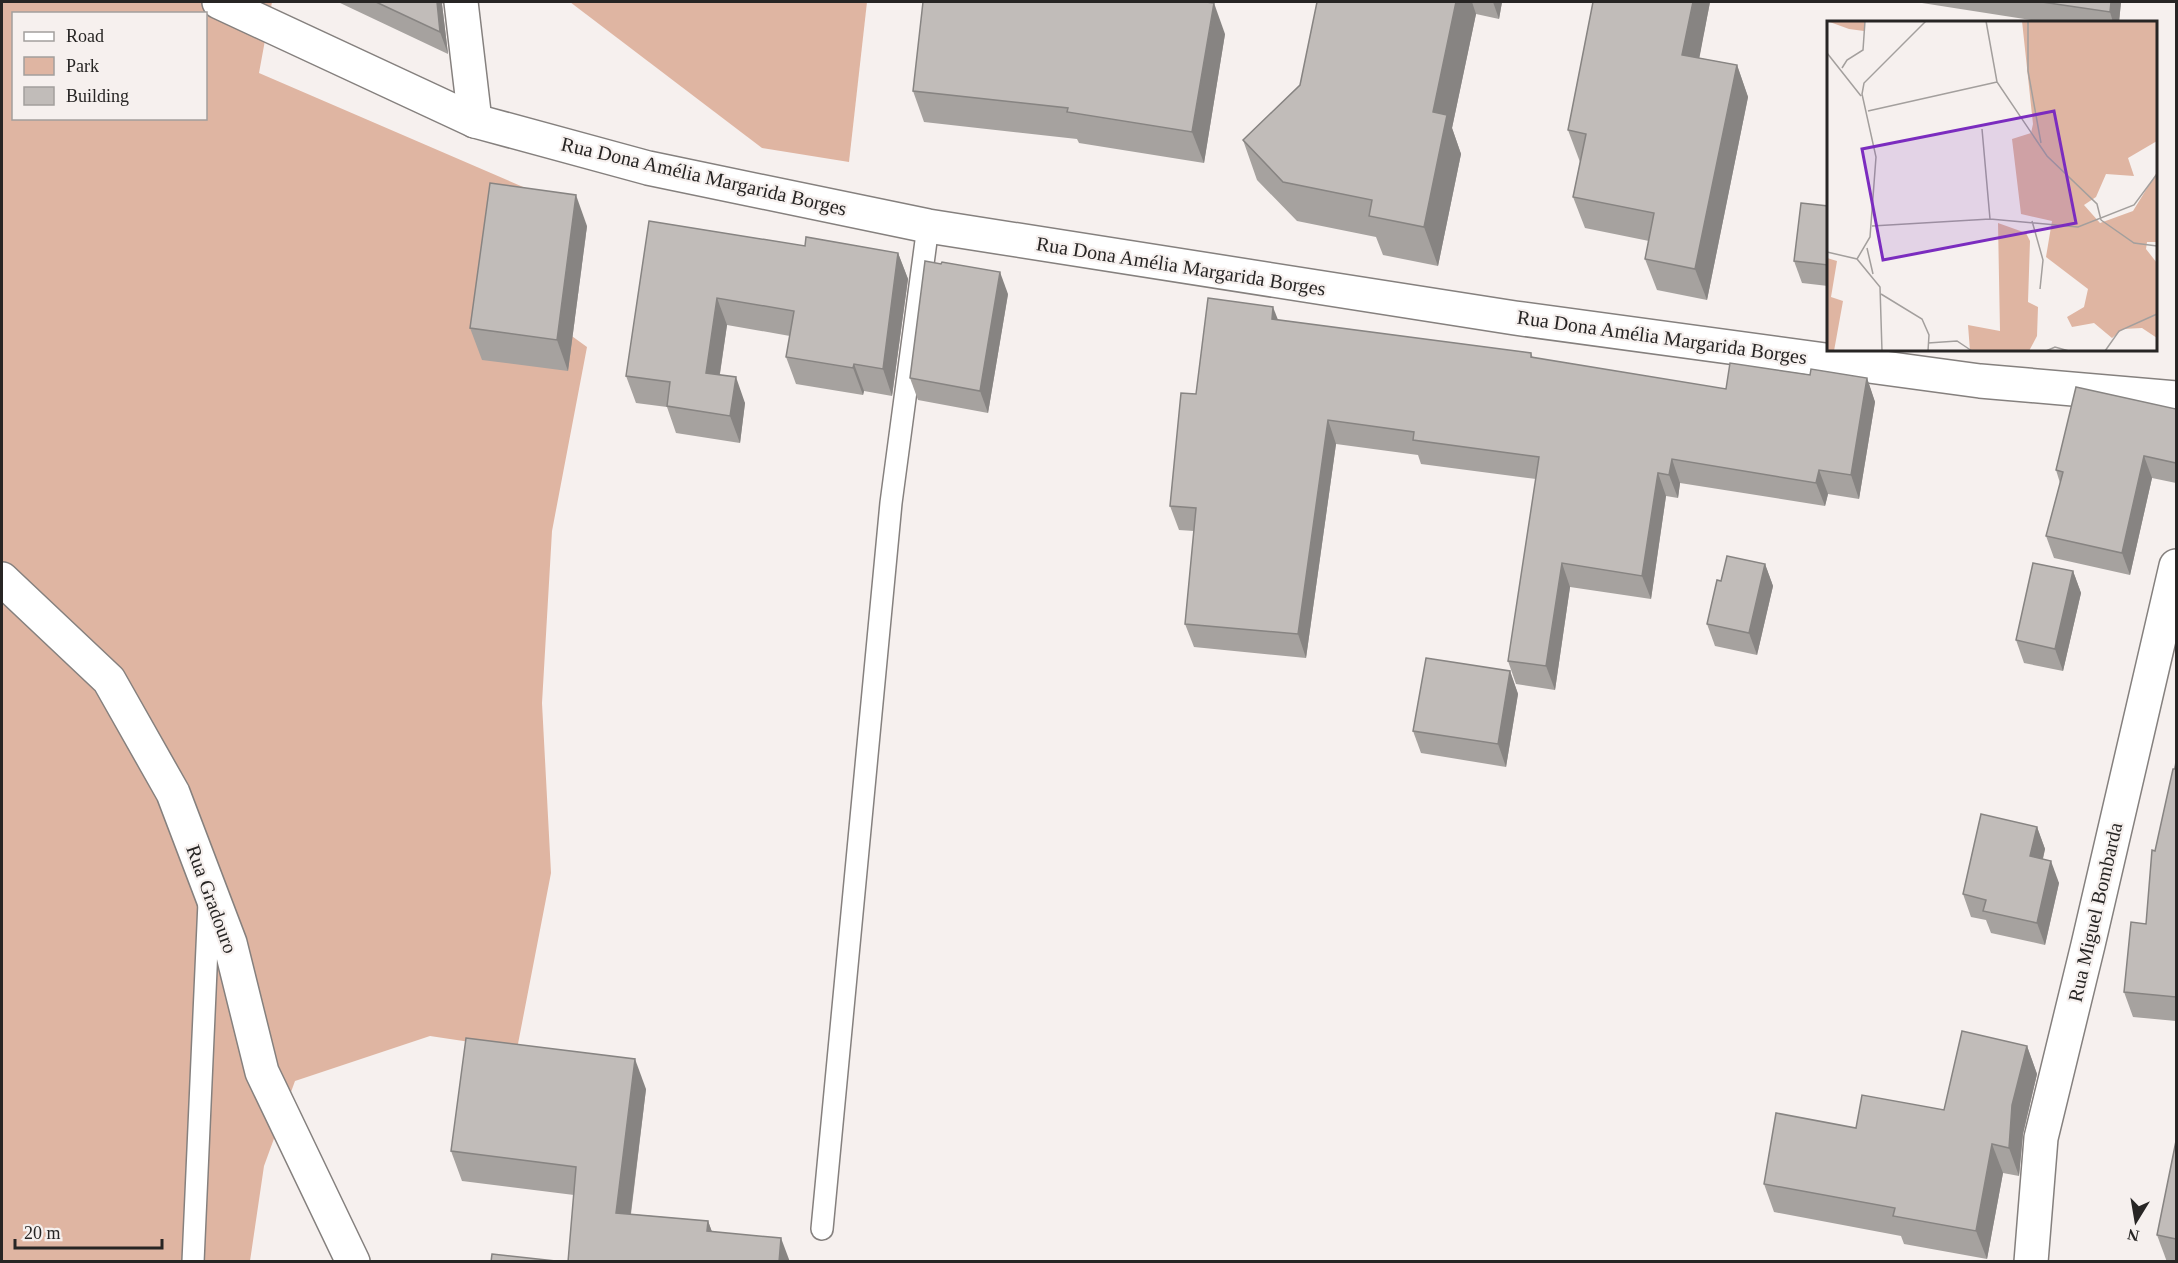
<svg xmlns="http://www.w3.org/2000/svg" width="2178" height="1263" font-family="Georgia,serif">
	<rect width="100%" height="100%" fill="#f6f0ee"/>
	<g fill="#dfb5a2" fill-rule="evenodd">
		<path d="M2 2H272L259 73 579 211 551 321 587 347 552 531 542 703 551 873 517 1049 430 1036 295 1081 264 1166 250 1261 2 1262ZM14 14H206V118H14Z"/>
		<path d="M570 2H867L849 162 762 148Z"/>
	</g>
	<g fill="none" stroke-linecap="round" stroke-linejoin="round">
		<g stroke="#85807e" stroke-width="24">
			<g id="service">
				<path d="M822 1229 891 503 928 226"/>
				<path d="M193 1262 209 902"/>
			</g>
		</g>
		<g stroke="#85807e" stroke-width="36">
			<g id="minor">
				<path d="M219 2 475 121 648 168 928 226 1515 318 1980 381 2176 398"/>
				<path d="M461 2 475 121"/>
				<path d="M2 579 109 680 173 793 230 943 262 1072 353 1262"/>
				<path d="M2031 1262 2041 1138 2088 945 2176 566"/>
			</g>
		</g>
		<use href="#service" stroke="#fff" stroke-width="21"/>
		<use href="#minor" stroke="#fff" stroke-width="33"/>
	</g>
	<g fill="#a6a29f">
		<path d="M338 2H443L442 4 448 54Z"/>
		<path d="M1317 2H1502L1499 19 1476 14 1452 128 1461 154 1438 266 1383 255 1376 237 1297 221 1257 180 1243 140 1300 85Z"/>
		<path d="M1593 2H1710L1699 58 1737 65 1748 97 1707 300 1657 290 1645 259 1649 241 1585 228 1573 197 1580 162 1568 130Z"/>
		<path d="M1921 2H2121L2119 22H2043L1922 3Z"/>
		<path d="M1225 34 1204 163 1079 143 1077 139 924 122 913 91Z"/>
		<path d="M1828 206V286L1802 283 1794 261Z"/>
		<path d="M649 221 805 246 898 253 908 279 892 396 864 391 863 395 796 384 786 357 790 336 727 325 720 374 745 403 740 443 676 433 667 407 636 403 626 376Z"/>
		<path d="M587 226 568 371 482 360 470 328Z"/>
		<path d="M1008 294 988 413 918 400 910 378Z"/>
		<path d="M1278 320 1531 353 1533 358 1726 389 1810 375 1867 378 1875 402 1859 499 1828 494 1825 506 1680 483 1678 498 1666 496 1651 599 1570 587 1555 690 1516 684 1508 661 1536 479 1421 464 1418 455 1336 444 1306 658 1194 647 1185 624 1194 531 1179 530 1170 506Z"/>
		<path d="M2176 409V483L2152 478 2130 575 2054 558 2046 536 2060 483 2056 470Z"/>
		<path d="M1765 564 1773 586 1757 655 1715 646 1707 624 1721 581Z"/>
		<path d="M2073 571 2081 593 2063 671 2024 663 2016 640Z"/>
		<path d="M1510 671 1518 694 1506 767 1421 753 1413 731Z"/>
		<path d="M2176 761V1021L2133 1017 2124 992 2146 924 2155 851Z"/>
		<path d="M2037 827 2045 849 2043 859 2059 883 2045 945 1991 933 1986 920 1971 917 1963 894Z"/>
		<path d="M2027 1046 2037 1074 2023 1134 2019 1176 2003 1173 1987 1259 1904 1244 1901 1236 1774 1212 1764 1184 1856 1128 1944 1110Z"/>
		<path d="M646 1089 631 1214 708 1221 712 1232 568 1262 574 1195 462 1181 451 1151Z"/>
		<path d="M2176 1141V1262H2167L2157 1235Z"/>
	</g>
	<g fill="#878482">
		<path d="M437 2H443L442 4 448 54 440 32Z"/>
		<path d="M1456 2H1472L1476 14 1452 128 1461 154 1438 266 1424 227 1433 112Z"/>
		<path d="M1493 2H1502L1499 19Z"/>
		<path d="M1693 2H1710L1694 86 1682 55Z"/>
		<path d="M2111 2H2121L2119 22H2113L2110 12Z"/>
		<path d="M1214 3 1225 34 1204 163 1192 132Z"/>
		<path d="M1737 65 1748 97 1707 300 1695 269Z"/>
		<path d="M576 195 587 226 568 371 557 340Z"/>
		<path d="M898 253 908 279 892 396 883 369Z"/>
		<path d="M1000 272 1008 294 988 413 980 391Z"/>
		<path d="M717 298 727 325 716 399 706 373Z"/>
		<path d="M1273 307 1282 330 1272 319Z"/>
		<path d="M854 364 864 391 863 395 853 368Z"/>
		<path d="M736 377 745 403 740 443 730 416Z"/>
		<path d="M1867 378 1875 402 1859 499 1851 475Z"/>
		<path d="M1328 420 1336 444 1306 658 1298 634Z"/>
		<path d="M2144 456 2152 478 2130 575 2122 553Z"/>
		<path d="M1672 459 1680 483 1678 498 1669 475Z"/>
		<path d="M1819 470 1828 494 1825 506 1816 483Z"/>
		<path d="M1658 473 1666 496 1651 599 1642 576Z"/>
		<path d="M1562 563 1570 587 1555 690 1546 666Z"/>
		<path d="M1765 564 1773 586 1757 655 1749 633Z"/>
		<path d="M2073 571 2081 593 2063 671 2055 649Z"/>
		<path d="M1510 671 1518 694 1506 767 1498 744Z"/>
		<path d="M2037 827 2045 849 2038 878 2030 856Z"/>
		<path d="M2051 861 2059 883 2045 945 2037 923Z"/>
		<path d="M2027 1046 2037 1074 2023 1134 2019 1176 2009 1148 2012 1105Z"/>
		<path d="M635 1059 646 1089 627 1243 616 1213Z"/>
		<path d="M1992 1144 2003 1173 1987 1259 1976 1231Z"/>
		<path d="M708 1221 719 1251 707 1231Z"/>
		<path d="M781 1238 790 1262H779Z"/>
	</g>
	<g fill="#c1bcb9" stroke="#878482" stroke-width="1.5">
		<path d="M376 2H437L440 32Z"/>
		<path d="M923 2H1206L1214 3 1192 132 1067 112 1068 108 913 91Z"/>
		<path d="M1317 2H1456L1433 112 1447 115 1424 227 1369 216 1372 200 1283 182 1243 140 1300 85Z"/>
		<path d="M1593 2H1693L1682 55 1737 65 1695 269 1645 259 1654 213 1573 197 1586 134 1568 130Z"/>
		<path d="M2042 2H2111L2110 12Z"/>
		<path d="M490 183 576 195 557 340 470 328Z"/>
		<path d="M1801 203 1828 206V265L1794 261Z"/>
		<path d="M649 221 805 246 806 237 898 253 883 369 854 364 853 368 786 357 794 311 717 298 706 373 736 377 730 416 667 406 670 382 626 376Z"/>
		<path d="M925 261 941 264 942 262 1000 272 980 391 910 378Z"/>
		<path d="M1208 298 1273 307 1272 319 1531 353V357L1726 389 1730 363 1810 375 1811 369 1867 378 1851 475 1819 470 1816 483 1672 459 1669 475 1658 473 1642 576 1562 563 1546 666 1508 661 1539 457 1413 440 1414 432 1328 420 1298 634 1185 624 1196 508 1170 506 1181 393 1196 394Z"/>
		<path d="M2076 387 2176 409V463L2144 456 2122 553 2046 536 2063 472 2056 470Z"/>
		<path d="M1727 556 1765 564 1749 633 1707 624 1717 580 1721 581Z"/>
		<path d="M2033 563 2073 571 2055 649 2016 640Z"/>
		<path d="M1426 658 1510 671 1498 744 1413 731Z"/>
		<path d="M2176 761V997L2124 992 2131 922 2146 924 2152 850 2155 851 2173 769H2175Z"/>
		<path d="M1981 814 2037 827 2030 856 2051 861 2037 923 1983 911 1986 900 1963 894Z"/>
		<path d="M1962 1031 2027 1046 2012 1105 2009 1148 1992 1144 1976 1231 1893 1216 1895 1208 1764 1184 1776 1113 1856 1128 1862 1095 1944 1110Z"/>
		<path d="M466 1038 635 1059 616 1213 708 1221 707 1231 781 1238 779 1262H568L576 1167 451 1151Z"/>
		<path d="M2176 1141V1239L2157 1235Z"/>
		<path d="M492 1254 565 1262H491Z"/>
	</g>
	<g text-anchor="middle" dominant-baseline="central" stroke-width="4.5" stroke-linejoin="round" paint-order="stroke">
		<g font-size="20" fill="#272524" stroke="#f6f0ee">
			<text transform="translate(704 176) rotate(13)">Rua Dona Amélia Margarida Borges</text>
			<text transform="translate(1181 266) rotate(9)">Rua Dona Amélia Margarida Borges</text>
			<text transform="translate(1662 337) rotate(8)">Rua Dona Amélia Margarida Borges</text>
			<text transform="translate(212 899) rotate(70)">Rua Gradouro</text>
			<text transform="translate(2095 912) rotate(-77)">Rua Miguel Bombarda</text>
		</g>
	</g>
	<g transform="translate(1827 21)">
		<rect width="330" height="330" fill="#f6f0ee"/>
		<path d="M0 0H38L37 10 22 8ZM195 0H330V120L301 137 307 155 279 153 269 176 257 184 273 202 306 190 330 151V221H320L319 228 330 242V317L315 307 296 308 285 317 267 302 245 306 240 296 257 286 261 268 219 236 225 200 194 193 185 118 204 112 206 103ZM171 202 199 212 203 220 201 281 211 286 210 315 202 330H143L141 304 173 310ZM0 237 10 240 4 276 16 280 7 330H0Z" fill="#dfb5a2"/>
		<path fill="none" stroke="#a39f9d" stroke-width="1.5" d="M159 0 170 61 220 135 270 183 274 199M201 0V50L214 122M0 32 34 75M15 47 20 39 36 29 38 0M41 90 170 61M155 108 163 198M274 199 307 222 330 225M205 200 216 239 213 268M45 205 163 198 251 206 307 184 330 153M40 227 46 253M0 231 30 238 53 266 55 330M30 238 43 216 49 136 35 73 37 62 99 0M54 273 95 298 102 314 101 330M101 322 130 320 145 330M219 330 228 326 242 330M278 330 292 310 330 293"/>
		<path fill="#7b2cbf" fill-opacity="0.15" stroke="#7b2cbf" stroke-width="3" d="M227 90 249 202 56 239 35 128Z"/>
		<rect width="330" height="330" fill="none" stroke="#272524" stroke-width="3"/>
	</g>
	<rect width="2178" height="1263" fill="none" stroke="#272524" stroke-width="6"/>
	<rect x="12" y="12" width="195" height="108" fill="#f6f0ee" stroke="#a39f9d" stroke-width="1.5"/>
	<rect x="24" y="32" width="30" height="9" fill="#ffffff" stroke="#a39f9d" stroke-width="1.5"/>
	<text x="66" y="42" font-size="18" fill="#272524">Road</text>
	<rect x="24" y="57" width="30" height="18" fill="#dfb5a2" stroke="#a39f9d" stroke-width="1.5"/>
	<text x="66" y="72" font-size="18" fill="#272524">Park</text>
	<rect x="24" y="87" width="30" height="18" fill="#c1bcb9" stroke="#a39f9d" stroke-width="1.5"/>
	<text x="66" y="102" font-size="18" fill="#272524">Building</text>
	<g transform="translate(2136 1221) rotate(191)" stroke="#f6f0ee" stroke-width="4.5" paint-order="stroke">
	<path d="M0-4.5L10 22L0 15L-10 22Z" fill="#272524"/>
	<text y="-9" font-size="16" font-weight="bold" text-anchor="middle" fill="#272524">N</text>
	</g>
	<path d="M15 1239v9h147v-9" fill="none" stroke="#272524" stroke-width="3"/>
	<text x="24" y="1239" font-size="18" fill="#272524" stroke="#f6f0ee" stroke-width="4.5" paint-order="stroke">20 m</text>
</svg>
